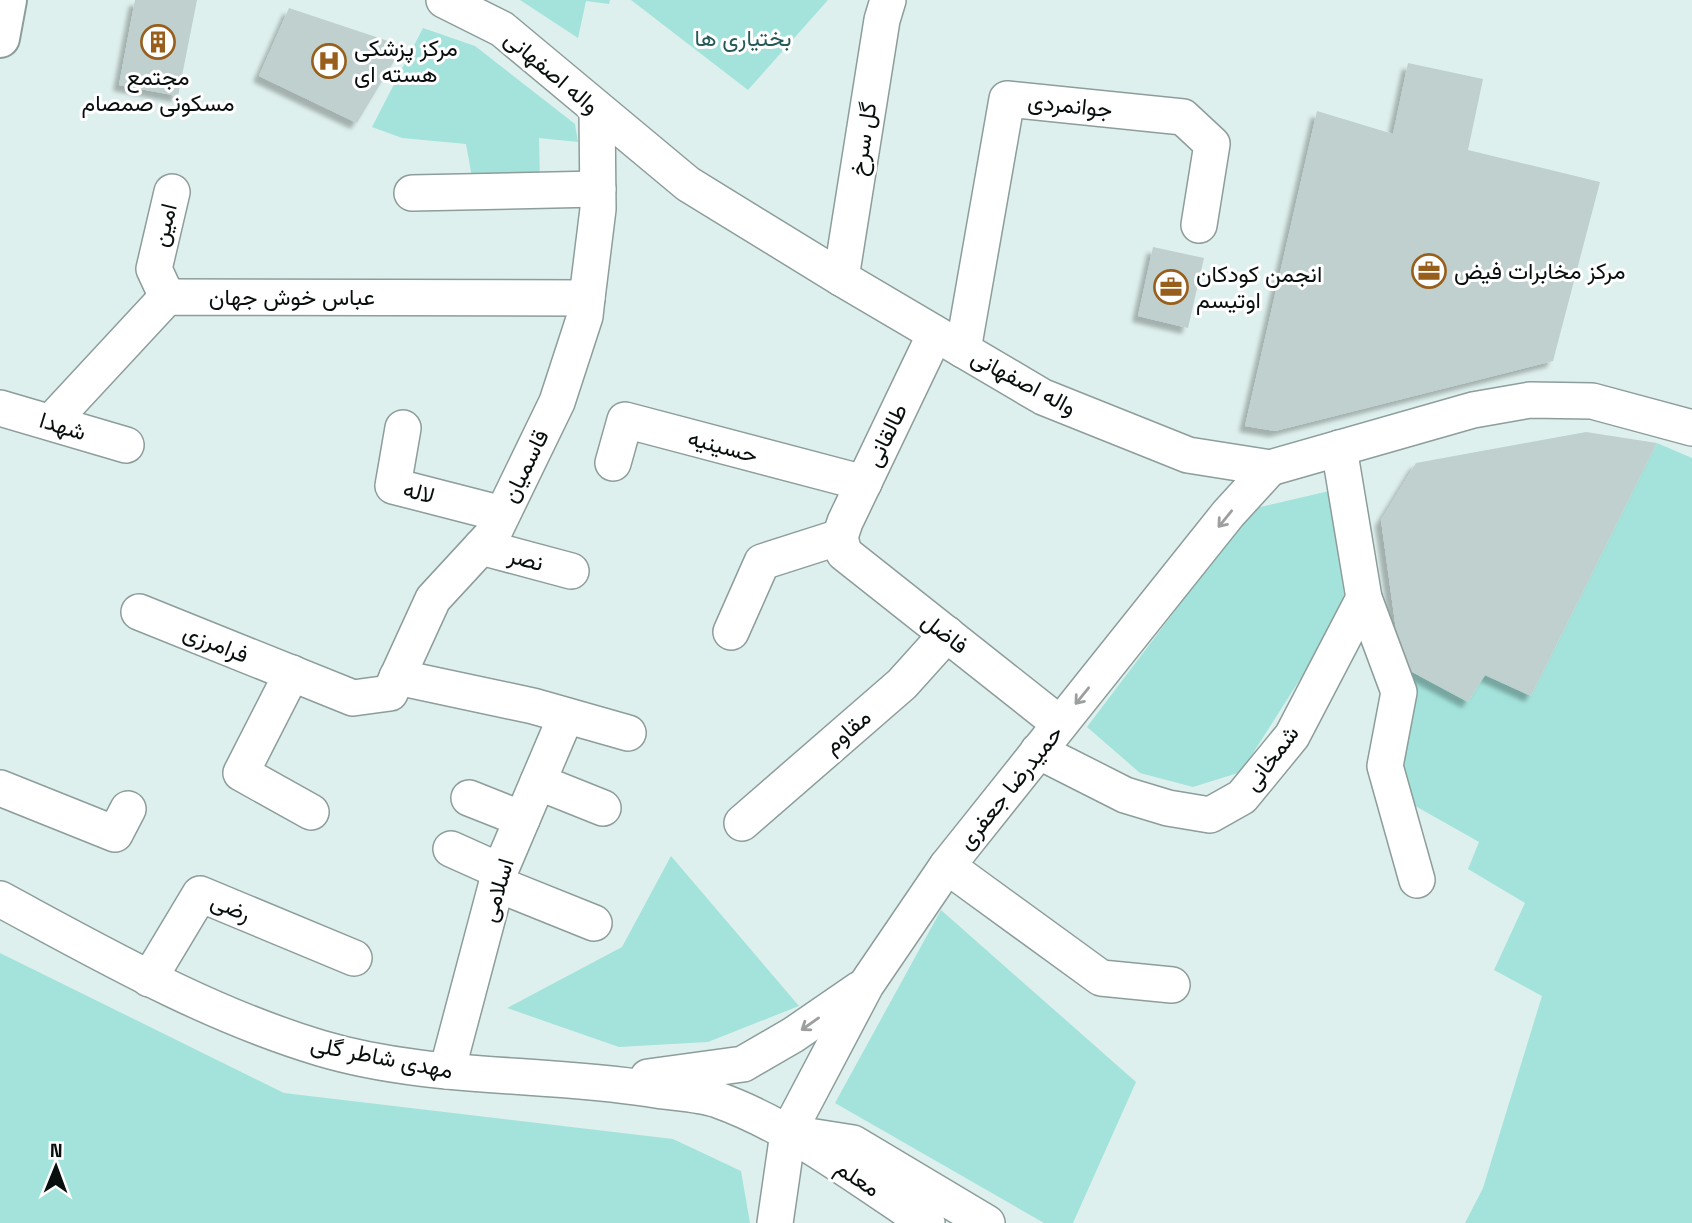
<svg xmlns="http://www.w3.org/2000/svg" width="1692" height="1223" font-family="'Space Grotesk',Vazirmatn,sans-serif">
	<defs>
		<filter id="shadow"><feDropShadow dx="-6" dy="6" stdDeviation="2" flood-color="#0004"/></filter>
	</defs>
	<rect width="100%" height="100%" fill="#def0ed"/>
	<g fill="#a3e3db">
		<path d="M520 0H610L609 4 586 1 578 38Z"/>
		<path d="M631 0H828L748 90Z"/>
		<path d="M423 28 475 46 575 124 578 142 539 138 540 182 473 183 466 144 402 138 372 127Z"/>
		<path d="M1657 443 1692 458V1223H1465L1483 1188 1542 996 1494 970 1525 903 1468 869 1479 842 1410 803 1399 766 1414 715 1401 666 1468 702 1485 675 1531 696Z"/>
		<path d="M1329 491 1346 607 1241 772 1193 787 1140 773 1087 727 1252 509Z"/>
		<path d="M671 856 799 1006 708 1042 619 1047 507 1008 622 947Z"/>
		<path d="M941 910 1136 1082 1073 1223H1044L835 1103Z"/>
		<path d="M0 953 284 1093 673 1139 741 1171 750 1223H0Z"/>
	</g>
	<g fill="#bfd0ce" filter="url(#shadow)">
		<path d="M135 0H197L178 96 119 85Z"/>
		<path d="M289 8 403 46 357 123 259 76Z"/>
		<path d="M1408 63 1483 79 1468 150 1600 182 1553 361 1275 431 1245 426 1317 111 1393 134Z"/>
		<path d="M1153 247 1204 258 1188 328 1138 316Z"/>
		<path d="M1586 432 1657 443 1531 696 1485 675 1468 702 1401 666 1381 520 1416 463Z"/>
	</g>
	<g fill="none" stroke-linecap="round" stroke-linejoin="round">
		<g stroke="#8c9d9a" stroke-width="38">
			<g id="minor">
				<path d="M444 0 502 29 688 184 841 278 1043 397 1188 455 1270 468 1473 410 1530 400 1592 401 1692 428"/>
				<path d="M412 193 598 189"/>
				<path d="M841 278 882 20 888 0"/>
				<path d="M167 297 154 269 172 192"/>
				<path d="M963 350 1007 99 1183 117 1212 144 1199 225"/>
				<path d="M0 408 126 445"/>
				<path d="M51 422 167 297 587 298"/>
				<path d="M403 428 393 486 502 514"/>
				<path d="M1339 448 1364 598 1399 692 1385 766 1417 880"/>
				<path d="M613 463 625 420 864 483"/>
				<path d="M840 537 844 553 1060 724"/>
				<path d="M840 537 845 522 935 334"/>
				<path d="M481 547 571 571"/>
				<path d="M139 612 353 698 390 693 433 599 493 534 557 402 585 316 587 298 598 209 597 109"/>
				<path d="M731 632 762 562 840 537"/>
				<path d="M292 673 241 773 311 812"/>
				<path d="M397 677 533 706 628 733"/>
				<path d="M1038 751 1125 795 1168 808 1210 815 1242 797 1292 736 1364 598"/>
				<path d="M538 782 603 808"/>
				<path d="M0 788 115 834 128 809"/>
				<path d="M469 798 522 819"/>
				<path d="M742 823 902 684 947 634"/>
				<path d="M451 849 500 871"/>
				<path d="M947 866 1101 978 1172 985"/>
				<path d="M497 884 594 923"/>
				<path d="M0 899C104 955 207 1014 320 1048 427 1080 541 1072 650 1089 672 1093 697 1093 718 1100 793 1127 860 1180 927 1223"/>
				<path d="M149 979 200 894 354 958"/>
				<path d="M447 1071 500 871 566 716"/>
				<path d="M648 1077 743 1064 793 1035 860 989"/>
				<path d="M802 1135 853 1143 987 1223"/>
				<path d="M775 1223 788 1133 866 985 947 866 1228 514 1270 468"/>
			</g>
		</g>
		<g stroke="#8c9d9a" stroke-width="42">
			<path id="major" d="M0 38 7 0"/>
		</g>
		<use href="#minor" stroke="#fff" stroke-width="35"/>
		<use href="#major" stroke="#fff" stroke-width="38"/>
	</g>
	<defs><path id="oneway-shaft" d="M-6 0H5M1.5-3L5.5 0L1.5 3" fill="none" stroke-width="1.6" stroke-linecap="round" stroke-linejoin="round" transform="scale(1.75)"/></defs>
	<g stroke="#9d9f9f">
		<use href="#oneway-shaft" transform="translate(1225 519) rotate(129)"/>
		<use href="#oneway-shaft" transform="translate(1082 696) rotate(129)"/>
		<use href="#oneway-shaft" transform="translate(810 1024) rotate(145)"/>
	</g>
	<defs>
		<g id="building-ring" transform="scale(1.75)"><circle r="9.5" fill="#fff" stroke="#985f1c" stroke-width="1.5"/><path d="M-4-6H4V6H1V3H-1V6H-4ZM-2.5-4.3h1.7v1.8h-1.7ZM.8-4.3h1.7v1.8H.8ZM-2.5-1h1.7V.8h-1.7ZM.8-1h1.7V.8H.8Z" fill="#985f1c"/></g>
		<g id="hospital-ring" transform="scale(1.75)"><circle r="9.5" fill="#fff" stroke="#985f1c" stroke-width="1.5"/><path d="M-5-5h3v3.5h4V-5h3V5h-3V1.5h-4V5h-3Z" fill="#985f1c"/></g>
		<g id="office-ring" transform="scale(1.75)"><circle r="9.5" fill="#fff" stroke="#985f1c" stroke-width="1.5"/><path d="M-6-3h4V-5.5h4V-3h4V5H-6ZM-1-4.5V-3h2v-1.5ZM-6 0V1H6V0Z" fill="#985f1c"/></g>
	</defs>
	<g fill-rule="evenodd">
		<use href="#building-ring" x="158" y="42"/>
		<use href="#hospital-ring" x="329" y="61"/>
		<use href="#office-ring" x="1429" y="271"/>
		<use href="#office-ring" x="1171" y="287"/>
	</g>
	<g text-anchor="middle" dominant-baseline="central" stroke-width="6" stroke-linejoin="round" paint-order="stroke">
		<g font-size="23" fill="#255b56" stroke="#fff">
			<text x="743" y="38">بختیاری ها</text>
		</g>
		<g font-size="23" fill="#090f0e" stroke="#fff" text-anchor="start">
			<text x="354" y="48">مرکز پزشکی<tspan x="354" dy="26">هسته ای</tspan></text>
			<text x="158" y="77" text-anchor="middle">مجتمع<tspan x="158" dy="26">مسکونی صمصام</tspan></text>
			<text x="1454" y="271">مرکز مخابرات فیض</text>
			<text x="1196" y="274">انجمن کودکان<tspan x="1196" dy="26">اوتیسم</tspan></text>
		</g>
		<g font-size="23" fill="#090f0e" stroke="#fff">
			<text transform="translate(552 72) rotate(40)">واله اصفهانی</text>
			<text transform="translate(1070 105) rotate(6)">جوانمردی</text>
			<text transform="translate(863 139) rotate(-81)">گل سرخ</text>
			<text transform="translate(164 225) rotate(-76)">امین</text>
			<text x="292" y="297">عباس خوش جهان</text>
			<text transform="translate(1024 382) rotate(28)">واله اصفهانی</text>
			<text transform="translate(63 426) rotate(17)">شهدا</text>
			<text transform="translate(886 435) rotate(-64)">طالقانی</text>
			<text transform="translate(723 446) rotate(15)">حسینیه</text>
			<text transform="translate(525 466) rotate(-64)">قاسمیان</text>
			<text transform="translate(419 492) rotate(15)">لاله</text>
			<text transform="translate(526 559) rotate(15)">نصر</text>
			<text transform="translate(945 633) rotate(38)">فاضل</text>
			<text transform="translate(216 643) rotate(22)">فرامرزی</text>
			<text transform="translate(847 731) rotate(-41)">مقاوم</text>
			<text transform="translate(1271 758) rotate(-53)">شمخانی</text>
			<text transform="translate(1010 787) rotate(-51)">حمیدرضا جعفری</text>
			<text transform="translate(497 890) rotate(-73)">اسلامی</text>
			<text transform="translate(231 907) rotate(23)">رضی</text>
			<text transform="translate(382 1057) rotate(11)">مهدی شاطر گلی</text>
			<text transform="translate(858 1178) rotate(33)">معلم</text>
		</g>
	</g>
	<g transform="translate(56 1167) rotate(1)" stroke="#ffffff" stroke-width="5" paint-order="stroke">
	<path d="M0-5L12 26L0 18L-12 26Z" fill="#090f0e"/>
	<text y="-10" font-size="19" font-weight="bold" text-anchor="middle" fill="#090f0e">N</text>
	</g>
</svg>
